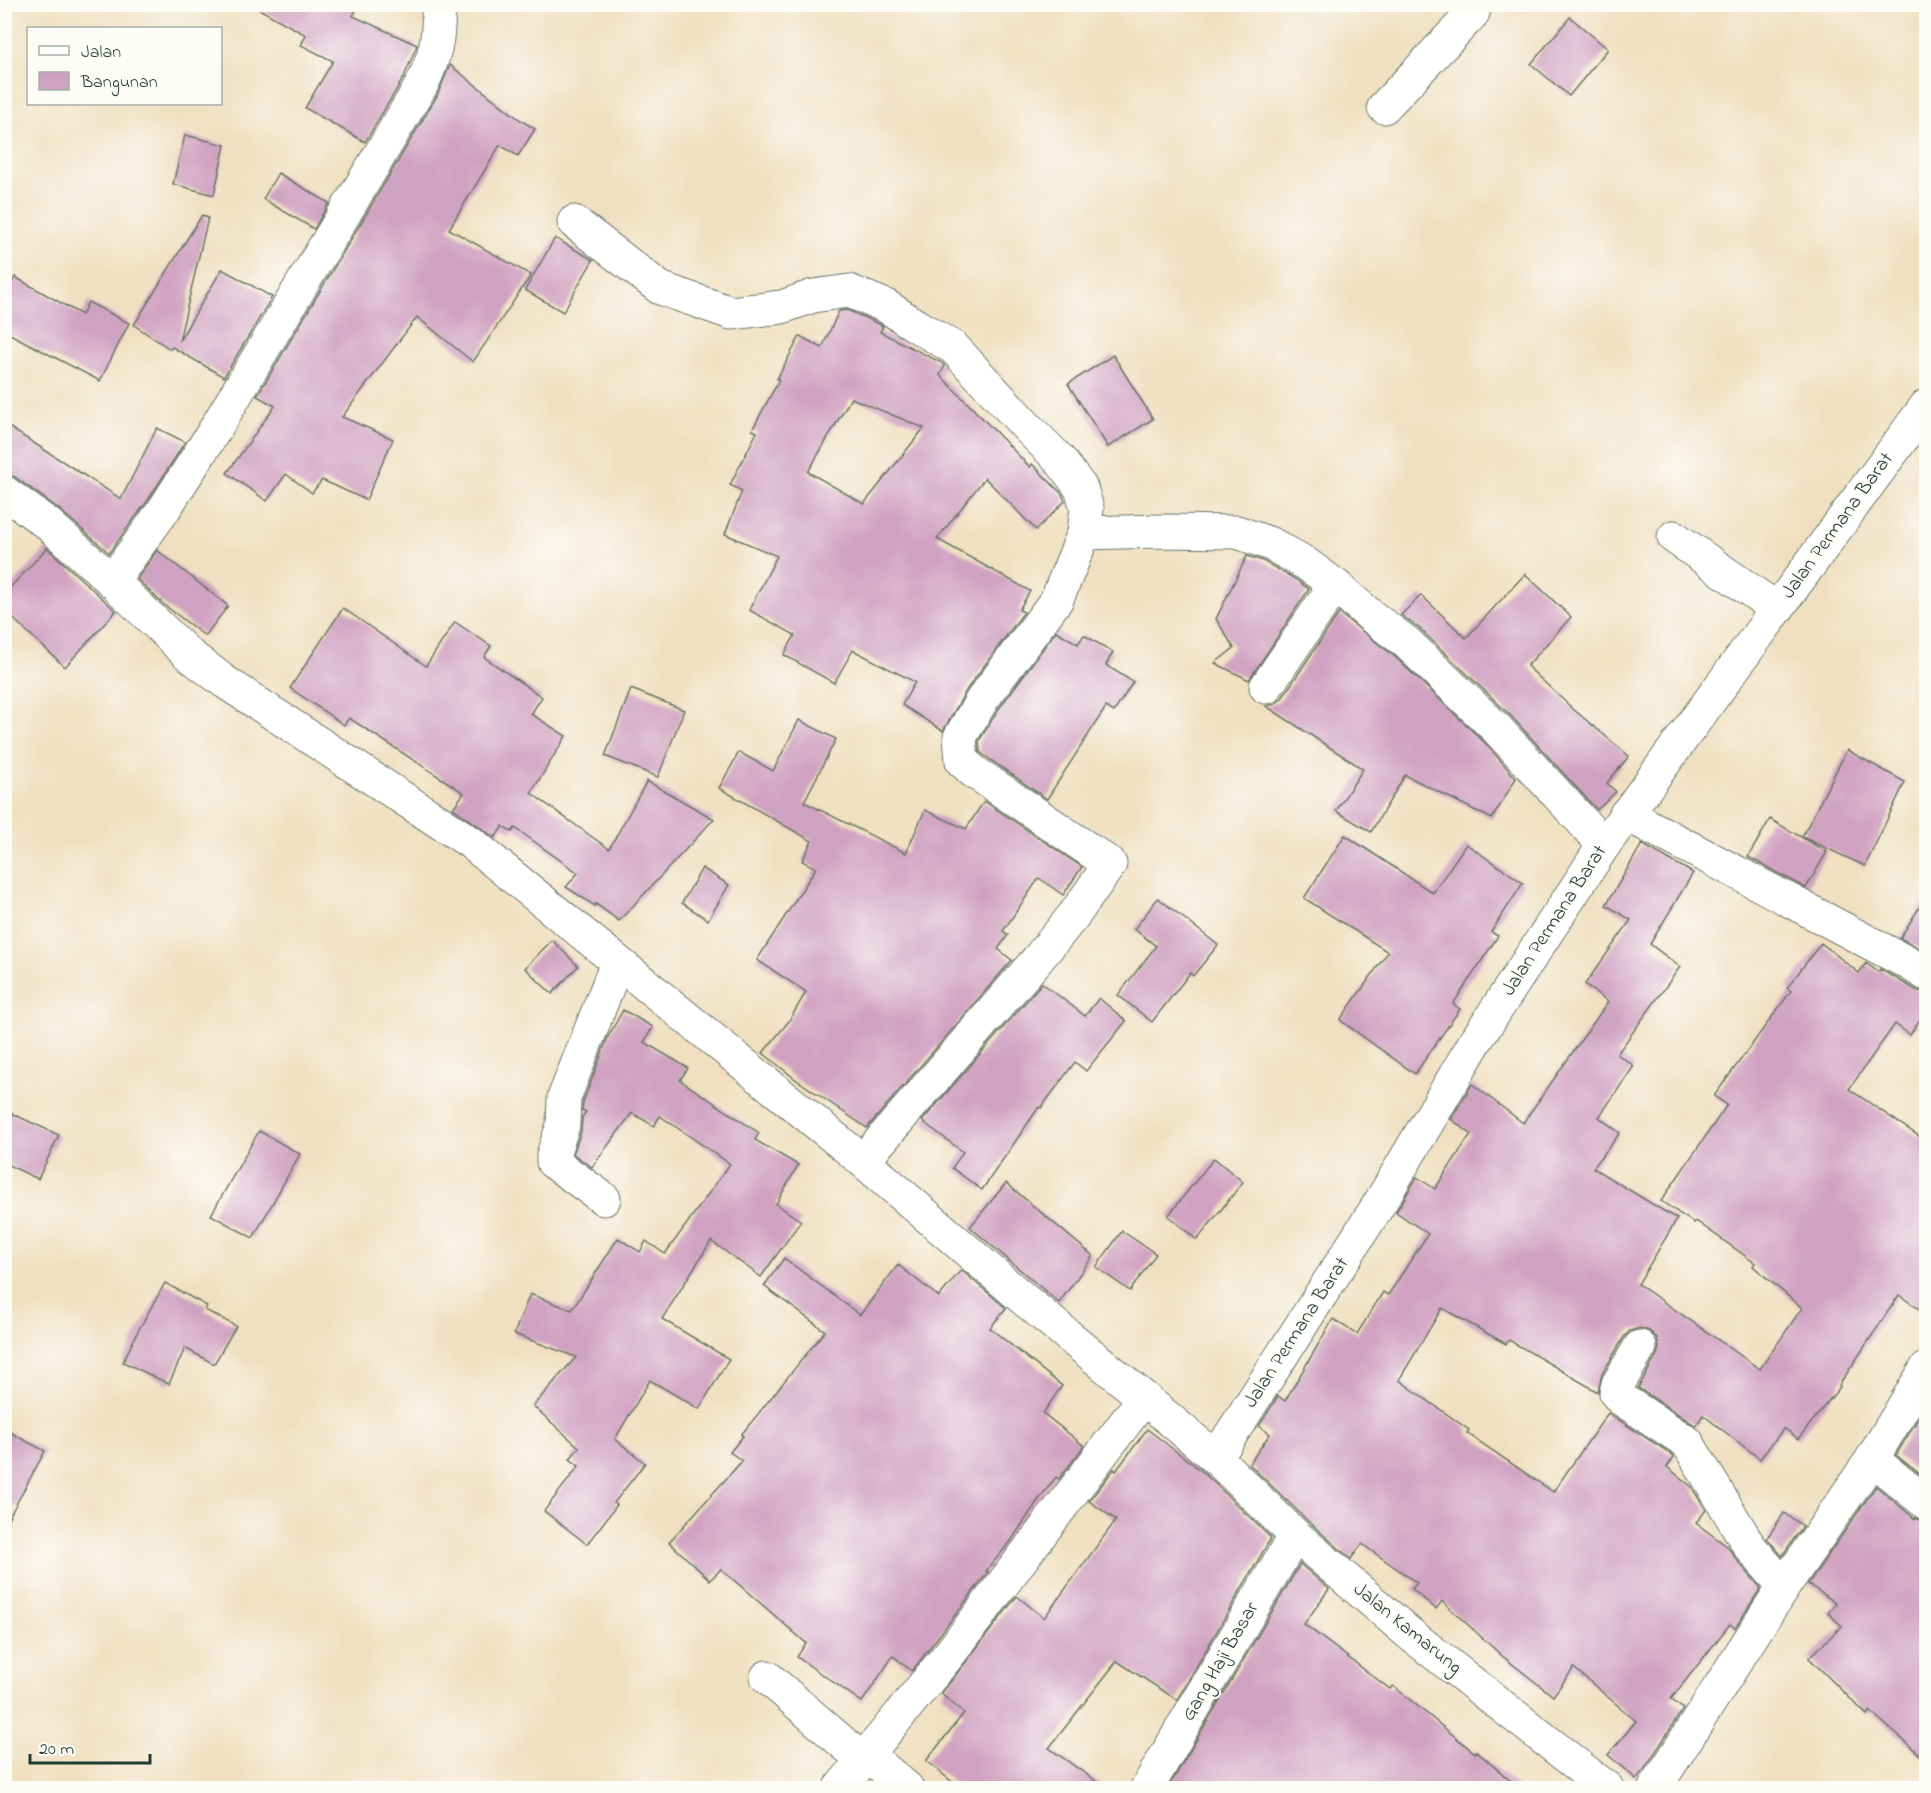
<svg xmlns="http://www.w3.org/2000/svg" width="1931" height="1793" font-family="'Indie Flower',sans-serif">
	<rect width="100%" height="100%" fill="#fdfcf7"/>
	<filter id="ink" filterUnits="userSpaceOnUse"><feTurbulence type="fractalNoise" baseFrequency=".0167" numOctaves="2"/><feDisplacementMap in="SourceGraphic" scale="12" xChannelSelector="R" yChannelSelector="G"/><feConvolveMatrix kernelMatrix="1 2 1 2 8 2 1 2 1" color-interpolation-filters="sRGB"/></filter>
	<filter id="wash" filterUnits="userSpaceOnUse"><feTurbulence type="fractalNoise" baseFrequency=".008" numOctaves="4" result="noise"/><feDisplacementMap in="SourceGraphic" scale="24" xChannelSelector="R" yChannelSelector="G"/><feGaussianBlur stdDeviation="1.35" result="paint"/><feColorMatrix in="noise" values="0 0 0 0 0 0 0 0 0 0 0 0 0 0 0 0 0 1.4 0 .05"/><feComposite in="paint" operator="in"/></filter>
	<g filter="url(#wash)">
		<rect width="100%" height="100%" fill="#f0e0c1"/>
		<g id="blocks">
			<g fill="#d0a2c1" fill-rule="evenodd">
				<path d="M250 4H359L353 16 417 45 404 77 365 142 305 108 333 61 301 45 306 35Z"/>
				<path d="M1570 17 1608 49 1569 96 1531 64Z"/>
				<path d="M450 65 519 119 535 129 518 156 500 145 449 229 531 275 473 362 417 317 342 417 393 439 366 500 322 480 312 493 286 474 267 501 227 473 275 406 257 396 437 96Z"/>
				<path d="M185 135 225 145 214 195 173 184Z"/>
				<path d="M278 173 329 203 314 229 263 199Z"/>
				<path d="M202 215 208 218 179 341 222 269 272 297 224 377 172 347 170 349 134 325Z"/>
				<path d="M555 238 593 260 563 312 525 290Z"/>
				<path d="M15 277 82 315 88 302 129 323 100 381 4 331V297Z"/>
				<path d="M847 310 877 323 883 326 880 332 942 363 945 366 940 375 1030 467 1032 464 1062 494 1065 501 1036 530 985 478 937 539 1030 591 1019 610 1024 612 967 689 943 731 902 705 915 682 853 650 834 683 784 655 795 635 749 610 777 556 725 534 742 491 730 485 757 432 752 430 779 380 777 379 800 336 822 348 839 311ZM851 398 924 428 864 504 808 472Z"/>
				<path d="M1113 355 1153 419 1108 447 1068 384Z"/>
				<path d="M4 424 121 499 157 428 185 442 148 500 109 553 59 509 15 477 4 474Z"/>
				<path d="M47 548 116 611 65 667 4 610V594Z"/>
				<path d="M157 550 228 606 205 636 163 604 137 579Z"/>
				<path d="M1247 556 1263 561 1295 579 1309 589 1249 680 1215 663 1234 648 1216 619Z"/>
				<path d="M1525 574 1571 617 1527 666 1573 709 1629 756 1607 783 1616 792 1597 810 1510 715 1419 628 1401 615 1421 595 1466 638Z"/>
				<path d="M343 608 426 666 455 622 491 646 484 657 542 697 531 714 566 736 531 793 609 849 647 781 714 819 619 921 596 904 595 906 566 887 578 873 515 828 512 832 503 826 495 838 453 808 464 793 349 718 344 725 290 688Z"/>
				<path d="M1339 613 1394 656 1484 742 1516 778 1492 819 1405 775 1371 832 1336 811 1363 769 1266 706 1275 704 1282 698Z"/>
				<path d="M1056 631 1078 644 1084 635 1113 652 1106 665 1133 682 1114 712 1106 707 1047 799 985 756 980 752 979 741 998 710Z"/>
				<path d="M631 689 684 710 658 777 605 756Z"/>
				<path d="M799 720 836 739 804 802 906 853 925 810 966 829 984 801 1082 867 1063 895 1039 878 1003 931 1008 935 998 949 1012 960 867 1128 794 1078 763 1053 789 1021 806 992 757 960 816 868 802 861 812 841 719 788 739 752 773 771Z"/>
				<path d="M1847 750 1905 782 1865 866 1802 837Z"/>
				<path d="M1770 819 1827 852 1806 888 1748 857Z"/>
				<path d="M1345 835 1433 893 1466 844 1523 883 1491 932 1498 936 1453 1004 1460 1009 1415 1074 1340 1020 1388 952 1304 898Z"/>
				<path d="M1642 844 1693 873 1650 944 1680 967 1617 1054 1634 1066 1599 1117 1620 1133 1593 1168 1677 1219 1638 1284 1760 1369 1802 1308 1753 1266 1755 1263 1696 1221 1694 1223 1661 1201 1727 1105 1714 1096 1791 991 1787 988 1821 943 1859 973 1866 963 1878 972 1880 969 1916 990 1926 993V1010L1910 1035 1895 1024 1849 1089 1926 1141V1314L1899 1295 1839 1385 1840 1387 1798 1439 1784 1428 1760 1459 1703 1415 1696 1426 1638 1388 1656 1357 1659 1348 1657 1338 1649 1331 1640 1328 1630 1331 1624 1337 1602 1374 1598 1392 1509 1340 1506 1344 1442 1308 1399 1380 1469 1430 1467 1433 1553 1492 1608 1413 1673 1455 1674 1457 1667 1467 1691 1486 1706 1510 1696 1523 1728 1547 1736 1559 1761 1588 1735 1628 1730 1624 1671 1699 1683 1709 1644 1770 1636 1779 1608 1755 1636 1721 1574 1668 1553 1696 1501 1655 1442 1601 1436 1609 1412 1589 1417 1583 1362 1544 1351 1559 1308 1521 1249 1464 1270 1434 1259 1426 1278 1396 1285 1401 1333 1319 1357 1334 1383 1292 1388 1295 1428 1234 1396 1212 1417 1177 1435 1189 1471 1134 1451 1119 1472 1084 1523 1123 1608 1002 1585 984 1631 920 1606 905Z"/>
				<path d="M702 868 729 885 708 920 682 903Z"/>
				<path d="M1926 897V952L1900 938Z"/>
				<path d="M1158 898 1218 945 1193 976 1190 973 1152 1022 1118 995 1156 946 1134 929Z"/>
				<path d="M552 940 578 966 552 994 525 968Z"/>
				<path d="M1042 983 1085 1016 1099 998 1126 1021 1086 1071 1075 1062 1041 1108 1039 1107 982 1190 952 1168 963 1152 922 1121Z"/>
				<path d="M623 1010 653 1027 644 1042 688 1068 680 1080 759 1133 755 1140 798 1165 776 1204 801 1221 761 1277 711 1241 662 1319 729 1359 699 1409 650 1380 615 1439 645 1463 614 1503 617 1505 587 1544 544 1511 579 1466 570 1459 579 1447 533 1406 576 1357 514 1334 530 1294 572 1310 618 1238 640 1252 646 1241 665 1254 730 1164 660 1116 654 1126 632 1113 592 1167 573 1154 581 1131 582 1117 586 1112 582 1110 583 1102 608 1037Z"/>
				<path d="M4 1110 59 1135 38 1179 4 1163Z"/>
				<path d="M259 1131 300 1154 253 1238 211 1215Z"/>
				<path d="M1214 1158 1243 1182 1197 1240 1168 1216Z"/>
				<path d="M1006 1183 1093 1256 1059 1303 970 1227Z"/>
				<path d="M1122 1231 1156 1254 1130 1291 1096 1267Z"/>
				<path d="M784 1258 860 1315 898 1265 939 1297 961 1270 1006 1308 990 1328 1062 1386 1043 1413 1084 1446 1059 1479 1056 1477 1037 1502 1011 1541 986 1571 988 1572 912 1671 893 1656 862 1702 797 1657 806 1643 721 1569 710 1580 669 1542 742 1461 730 1452 743 1436 741 1435 825 1331 764 1286Z"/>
				<path d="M165 1283 207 1306 205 1310 236 1326 214 1364 185 1348 169 1384 123 1362 138 1331Z"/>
				<path d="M1926 1405V1479L1896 1455Z"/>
				<path d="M4 1429 45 1451 4 1526Z"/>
				<path d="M1147 1429 1203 1472 1271 1538 1177 1700 1117 1661 1049 1748 1106 1788H960L926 1761 964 1713 941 1694 1017 1596 1044 1618 1116 1520 1089 1501 1114 1469 1116 1471Z"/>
				<path d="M1876 1486 1914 1518 1926 1521V1760L1870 1711 1867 1715 1809 1658 1842 1626 1828 1613 1836 1603 1808 1584Z"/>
				<path d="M1784 1513 1803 1526 1782 1556 1767 1538Z"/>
				<path d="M1300 1564 1329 1589 1304 1624 1390 1689 1393 1686 1475 1753 1476 1751 1519 1788H1168Z"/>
			</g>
		</g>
	</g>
	<g filter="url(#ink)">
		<use href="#blocks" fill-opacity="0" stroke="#687665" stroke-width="1.5"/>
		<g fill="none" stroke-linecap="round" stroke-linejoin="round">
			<g stroke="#687665" stroke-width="35">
				<g id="minor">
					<path d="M1384 107 1473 13 1475 4"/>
					<path d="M574 222 660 288 731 313 782 307 813 296 849 291 886 306 915 325 954 348 1026 426 1059 459 1081 488 1087 508 1084 533 1057 599 982 700 960 737 962 761 973 771 1110 864 1074 915 1037 960 863 1161"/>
					<path d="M4 492 48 524 112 581 188 654 225 682 470 842 863 1161 1020 1296 1144 1398 1216 1458 1295 1535 1411 1635 1607 1788"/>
					<path d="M1084 533 1161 531 1237 532 1271 544 1305 563 1335 585 1371 616 1406 642 1497 729 1604 845"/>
					<path d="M1674 537 1777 609"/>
					<path d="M112 581 163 511 214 431 421 86C435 58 440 36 438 4"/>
					<path d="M1266 687 1335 585"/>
					<path d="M1626 814 1908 963 1926 974"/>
					<path d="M604 1199 553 1162V1155L563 1125 564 1098 617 963"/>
					<path d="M1640 1347 1618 1384 1616 1393 1621 1399 1687 1442 1750 1547 1784 1586"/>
					<path d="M1216 1458 1381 1201 1475 1042 1604 845 1926 406"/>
					<path d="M1872 1459 1926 1503"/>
					<path d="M767 1677 864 1761"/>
					<path d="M868 1755 907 1788"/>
					<path d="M840 1788 951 1652 1144 1398"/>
					<path d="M1147 1788 1295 1535"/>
					<path d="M1655 1788 1784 1586 1872 1459 1926 1369"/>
				</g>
			</g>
			<use href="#minor" stroke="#fff" stroke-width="33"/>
		</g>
	</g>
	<g text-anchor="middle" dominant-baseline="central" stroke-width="4.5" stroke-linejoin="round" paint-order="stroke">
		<g font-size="20" fill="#1f3d34" stroke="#fdfcf7">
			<text transform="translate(1838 526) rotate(-54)">Jalan Permana Barat</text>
			<text transform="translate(1555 921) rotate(-57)">Jalan Permana Barat</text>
			<text transform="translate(1297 1333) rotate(-57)">Jalan Permana Barat</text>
			<text transform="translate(1407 1629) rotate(39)">Jalan Kamarung</text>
			<text transform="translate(1221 1662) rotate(-60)">Gang Haji Basar</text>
		</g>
	</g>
	<rect width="1931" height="1793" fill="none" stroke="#fdfcf7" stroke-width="24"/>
	<rect x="27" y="27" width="195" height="78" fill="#fdfcf7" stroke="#a4b0a9" stroke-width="1.5"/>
	<rect x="39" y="46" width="30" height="9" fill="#ffffff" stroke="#a4b0a9" stroke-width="1.5"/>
	<text x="81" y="57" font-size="18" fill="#1f3d34">Jalan</text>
	<rect x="39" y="72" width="30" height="18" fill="#d0a2c1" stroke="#a4b0a9" stroke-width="1.5"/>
	<text x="81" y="87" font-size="18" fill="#1f3d34">Bangunan</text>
	<path d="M30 1754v9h120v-9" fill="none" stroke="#1f3d34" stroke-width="3"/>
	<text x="39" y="1754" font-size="18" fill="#1f3d34" stroke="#fdfcf7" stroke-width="4.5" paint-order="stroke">20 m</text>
</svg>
